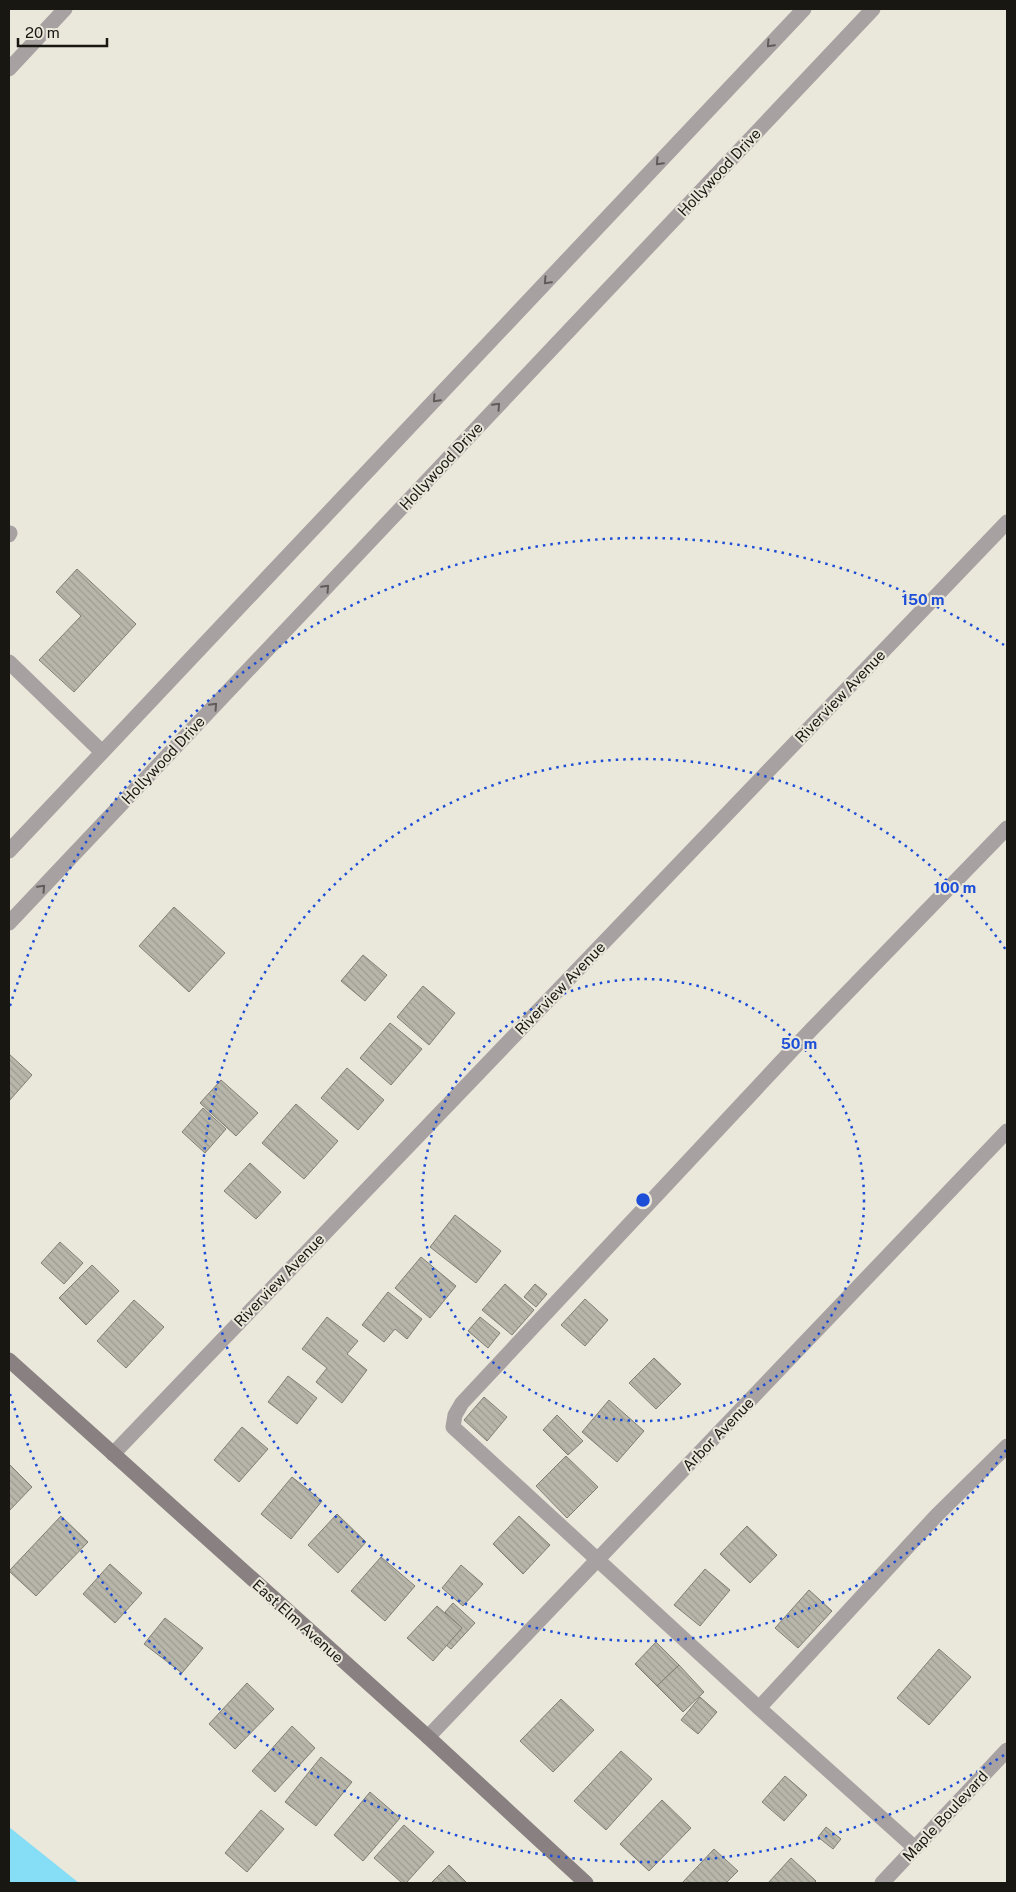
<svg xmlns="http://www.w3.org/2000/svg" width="1016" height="1892" font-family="'Public Sans',sans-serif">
	<defs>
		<pattern id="building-back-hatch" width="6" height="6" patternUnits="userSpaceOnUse" patternTransform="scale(1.25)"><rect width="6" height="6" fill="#b8b6aa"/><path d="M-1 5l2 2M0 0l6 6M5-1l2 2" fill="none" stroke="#9d9c91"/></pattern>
	</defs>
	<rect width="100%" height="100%" fill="#eae7db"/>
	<path fill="#85def6" d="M9 1827 79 1883H9Z"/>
	<g fill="url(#building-back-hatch)" stroke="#817f74">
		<path d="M77 569 136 624 74 692 39 660 81 616 56 592Z"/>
		<path d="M174 907 225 953 189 992 139 946Z"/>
		<path d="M363 955 387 975 365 1001 341 981Z"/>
		<path d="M423 986 455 1013 429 1045 397 1017Z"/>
		<path d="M390 1023 422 1049 391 1085 360 1058Z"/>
		<path d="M9 1054 32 1075 9 1101Z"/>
		<path d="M347 1068 384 1100 358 1130 321 1098Z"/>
		<path d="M221 1080 258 1113 236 1136 200 1103Z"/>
		<path d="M296 1104 338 1141 304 1179 262 1143Z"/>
		<path d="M203 1108 226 1129 205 1153 182 1132Z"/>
		<path d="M250 1163 281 1192 256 1219 224 1191Z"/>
		<path d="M455 1215 501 1251 476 1283 430 1247Z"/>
		<path d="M60 1242 83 1263 64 1284 41 1263Z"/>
		<path d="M421 1257 456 1286 430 1318 395 1288Z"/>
		<path d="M92 1265 119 1291 86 1325 59 1298Z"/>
		<path d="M505 1284 534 1310 512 1335 482 1310Z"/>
		<path d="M535 1284 547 1294 536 1307 524 1297Z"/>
		<path d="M388 1292 422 1319 407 1339 395 1329 384 1342 362 1325Z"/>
		<path d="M585 1299 608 1320 585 1346 561 1325Z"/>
		<path d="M134 1300 164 1327 126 1368 97 1341Z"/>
		<path d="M327 1317 358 1341 347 1354 367 1370 342 1403 316 1382 327 1368 302 1349Z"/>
		<path d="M480 1317 500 1333 488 1348 468 1331Z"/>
		<path d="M654 1358 681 1384 656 1409 629 1383Z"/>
		<path d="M288 1376 317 1398 297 1424 268 1402Z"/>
		<path d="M484 1397 507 1417 487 1441 464 1420Z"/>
		<path d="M609 1400 644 1431 617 1462 582 1432Z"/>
		<path d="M557 1415 583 1441 568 1455 543 1430Z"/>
		<path d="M242 1427 268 1449 239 1482 214 1460Z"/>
		<path d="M566 1456 598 1487 567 1518 536 1486Z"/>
		<path d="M9 1464 32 1487 9 1511Z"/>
		<path d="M292 1477 322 1501 291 1539 261 1514Z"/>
		<path d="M337 1514 366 1542 338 1573 308 1545Z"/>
		<path d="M61 1516 88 1542 36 1596 9 1571Z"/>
		<path d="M519 1516 550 1545 523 1574 493 1544Z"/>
		<path d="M747 1526 777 1555 750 1583 720 1554Z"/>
		<path d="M381 1557 415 1586 385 1621 351 1591Z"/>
		<path d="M110 1564 142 1593 115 1623 83 1594Z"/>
		<path d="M461 1565 483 1584 463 1606 442 1588Z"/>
		<path d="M705 1569 730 1590 700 1626 674 1605Z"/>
		<path d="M809 1590 832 1611 798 1648 775 1628Z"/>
		<path d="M453 1603 475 1623 451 1649 446 1645 462 1628 445 1612Z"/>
		<path d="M437 1606 462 1628 433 1661 407 1638Z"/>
		<path d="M165 1618 203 1648 182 1673 144 1644Z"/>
		<path d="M656 1642 679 1665 657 1686 635 1664Z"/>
		<path d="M939 1649 971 1677 929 1725 897 1698Z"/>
		<path d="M679 1665 704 1692 683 1712 657 1686Z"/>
		<path d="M247 1683 274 1709 235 1749 209 1724Z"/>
		<path d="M700 1697 717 1712 698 1734 681 1720Z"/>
		<path d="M561 1699 594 1730 553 1772 520 1741Z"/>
		<path d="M292 1726 315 1748 275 1792 252 1771Z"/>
		<path d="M621 1751 652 1779 606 1830 574 1801Z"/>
		<path d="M321 1757 352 1782 316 1826 285 1802Z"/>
		<path d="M785 1776 807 1795 784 1821 762 1802Z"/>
		<path d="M370 1792 400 1818 363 1861 334 1835Z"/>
		<path d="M662 1800 691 1828 649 1871 620 1844Z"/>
		<path d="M261 1810 284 1829 247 1872 225 1853Z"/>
		<path d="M404 1825 434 1852 406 1883H402L374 1858Z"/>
		<path d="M826 1827 841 1839 833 1849 818 1837Z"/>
		<path d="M714 1849 738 1871 726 1883H682Z"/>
		<path d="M791 1858 816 1881 814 1883H768Z"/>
		<path d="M449 1865 467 1883H431Z"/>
	</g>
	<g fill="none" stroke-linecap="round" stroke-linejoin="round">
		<g stroke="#a8a1a2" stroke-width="15">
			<path d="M9 535 10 533"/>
			<path d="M9 662 102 752"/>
			<path d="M1007 828 810 1031 462 1403 455 1415 453 1427 759 1708 937 1515 1007 1446"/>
			<path d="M759 1708 915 1848"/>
		</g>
		<g stroke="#a8a1a2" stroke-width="15">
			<path d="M9 69 65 9"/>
			<path d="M9 851 804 9"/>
			<path d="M9 923 873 9"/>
			<path d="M113 1454 1007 522"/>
			<path d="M428 1737 1007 1131"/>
			<path d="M882 1883 1007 1750"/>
		</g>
		<path stroke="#898081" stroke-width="15" d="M9 1360 428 1737 586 1883"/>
	</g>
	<defs><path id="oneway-chevron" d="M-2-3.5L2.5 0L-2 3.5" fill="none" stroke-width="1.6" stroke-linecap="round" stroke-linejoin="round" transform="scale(1.25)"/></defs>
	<g stroke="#605c5a">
		<use href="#oneway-chevron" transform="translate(770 44) rotate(133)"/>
		<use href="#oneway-chevron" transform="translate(659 162) rotate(133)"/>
		<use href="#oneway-chevron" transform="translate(547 281) rotate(133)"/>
		<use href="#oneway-chevron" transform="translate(436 399) rotate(133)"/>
		<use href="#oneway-chevron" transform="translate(497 406) rotate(-47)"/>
		<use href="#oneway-chevron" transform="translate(326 588) rotate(-47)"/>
		<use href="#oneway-chevron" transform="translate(214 706) rotate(-47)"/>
		<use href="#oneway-chevron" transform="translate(42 888) rotate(-47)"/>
	</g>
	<g fill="none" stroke="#1d4ed8" stroke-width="2.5" stroke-dasharray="2.5 5">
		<circle cx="643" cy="1200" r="221"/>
		<path d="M1006 1450A441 441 0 1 1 1006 950"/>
		<path d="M1004 1755A662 662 0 0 1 10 1394M10 1006A662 662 0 0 1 1004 645"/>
	</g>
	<g text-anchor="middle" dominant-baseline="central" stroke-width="4" stroke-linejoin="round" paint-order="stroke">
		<g font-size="15" fill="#181712" stroke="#eae7db">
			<text transform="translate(719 172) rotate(-47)">Hollywood Drive</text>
			<text transform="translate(441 466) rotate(-47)">Hollywood Drive</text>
			<text transform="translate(840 696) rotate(-46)">Riverview Avenue</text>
			<text transform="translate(163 760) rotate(-47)">Hollywood Drive</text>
			<text transform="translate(560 988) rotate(-46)">Riverview Avenue</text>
			<text transform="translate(279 1280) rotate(-46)">Riverview Avenue</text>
			<text transform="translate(718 1434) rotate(-46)">Arbor Avenue</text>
			<text transform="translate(298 1621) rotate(42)">East Elm Avenue</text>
			<text transform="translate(945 1816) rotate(-47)">Maple Boulevard</text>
		</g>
	</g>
	<circle cx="643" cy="1200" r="8" fill="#1d4ed8" stroke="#eae7db" stroke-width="2.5"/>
	<g font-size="15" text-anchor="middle" font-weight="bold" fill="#1d4ed8" stroke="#eae7db" stroke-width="4" stroke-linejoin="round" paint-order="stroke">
		<text x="923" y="605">150 m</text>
		<text x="955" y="893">100 m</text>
		<text x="799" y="1049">50 m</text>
	</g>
	<rect width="1016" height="1892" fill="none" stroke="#181712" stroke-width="20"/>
	<path d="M18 38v8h89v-8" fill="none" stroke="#181712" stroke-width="2.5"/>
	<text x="25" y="38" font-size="15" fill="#181712" stroke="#eae7db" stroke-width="4" paint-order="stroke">20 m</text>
</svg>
